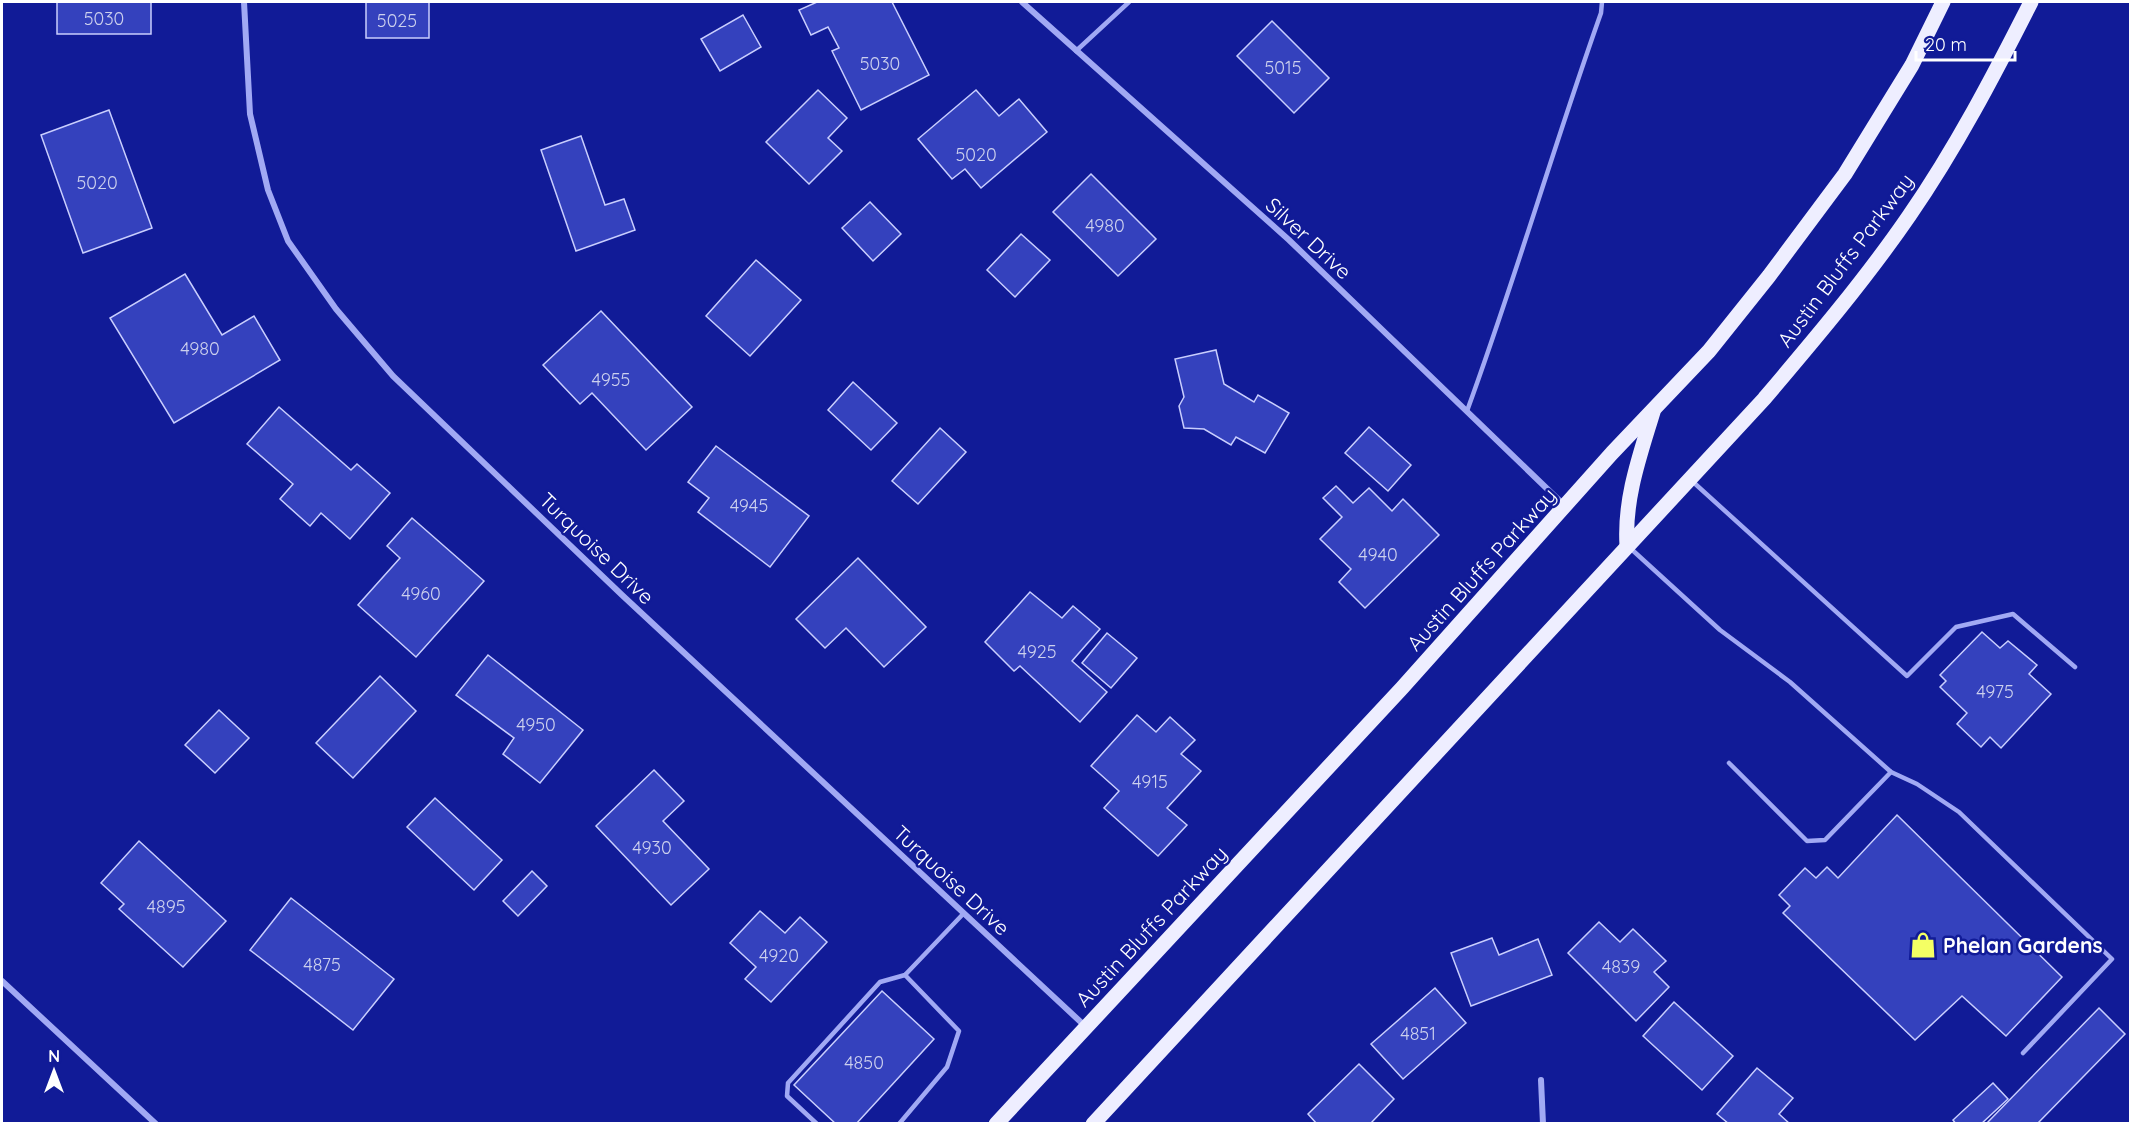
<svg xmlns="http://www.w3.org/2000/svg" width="2132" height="1125" font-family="Quicksand,sans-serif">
	<rect width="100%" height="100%" fill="#111b97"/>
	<g fill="#3441bd" stroke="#c9cefe" stroke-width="1.5">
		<rect x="57" y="2" width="94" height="32"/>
		<rect x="366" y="2" width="63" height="36"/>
		<path d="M817 2H892L929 75 861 110 832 51 839 48 828 27 811 35 799 10Z"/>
		<path d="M743 15 761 47 720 71 701 39Z"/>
		<path d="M1272 21 1329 78 1294 113 1237 56Z"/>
		<path d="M818 90 847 118 828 138 842 151 809 184 766 142Z"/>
		<path d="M976 90 999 116 1019 99 1047 132 981 188 965 169 952 179 918 139Z"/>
		<path d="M109 110 152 228 83 253 41 135Z"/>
		<path d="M581 136 605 205 624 199 635 230 576 251 541 150Z"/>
		<path d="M1091 174 1156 239 1118 276 1053 212Z"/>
		<path d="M870 202 901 234 873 261 842 228Z"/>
		<path d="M1021 234 1050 260 1015 297 987 270Z"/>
		<path d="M756 260 801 300 750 356 706 316Z"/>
		<path d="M185 274 222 335 254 316 280 360 174 423 110 318Z"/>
		<path d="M601 311 692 407 646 450 592 393 580 404 543 365Z"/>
		<path d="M1216 350 1224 384 1254 402 1258 395 1289 413 1265 453 1236 437 1231 445 1204 429 1184 428 1179 406 1184 397 1175 359Z"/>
		<path d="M853 382 897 423 871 450 828 410Z"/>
		<path d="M279 407 351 470 357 464 390 493 350 539 321 513 310 526 280 499 293 484 247 444Z"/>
		<path d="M1369 427 1411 465 1388 491 1345 453Z"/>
		<path d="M940 428 966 452 918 504 892 481Z"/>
		<path d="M716 446 809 516 770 567 698 512 709 498 688 482Z"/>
		<path d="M1336 486 1353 503 1369 488 1392 511 1403 499 1439 535 1365 608 1339 582 1351 569 1320 539 1342 517 1323 498Z"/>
		<path d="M412 518 484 581 416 657 358 605 400 558 387 546Z"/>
		<path d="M858 558 926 627 884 667 846 628 825 648 796 619Z"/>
		<path d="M1030 592 1062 618 1073 606 1100 629 1072 661 1107 692 1080 722 1020 666 1014 671 985 642Z"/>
		<path d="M1982 632 2000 648 2008 641 2037 665 2029 674 2051 694 2001 748 1990 737 1981 747 1957 724 1967 713 1940 687 1946 681 1940 675Z"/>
		<path d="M1107 633 1137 658 1111 688 1082 663Z"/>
		<path d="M488 655 583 730 540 783 503 754 514 738 456 695Z"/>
		<path d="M380 676 416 711 353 778 316 743Z"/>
		<path d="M219 710 249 738 215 773 185 745Z"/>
		<path d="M1137 715 1156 732 1170 717 1195 740 1181 754 1201 771 1167 808 1187 825 1158 856 1104 808 1119 791 1091 766Z"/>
		<path d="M654 770 684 801 663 821 709 869 671 905 596 826Z"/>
		<path d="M435 798 502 860 474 890 407 827Z"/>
		<path d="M1897 815 2062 977 2006 1036 1962 996 1915 1040 1783 913 1790 906 1779 895 1805 868 1816 878 1827 867 1838 878Z"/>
		<path d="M139 841 226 921 183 967 119 909 124 904 101 883Z"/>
		<path d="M532 871 547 886 518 916 503 901Z"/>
		<path d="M291 898 394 979 353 1030 250 950Z"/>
		<path d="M760 911 785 933 800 917 827 942 771 1002 745 979 756 967 730 943Z"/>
		<path d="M1599 922 1620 942 1633 929 1666 961 1654 972 1669 987 1636 1021 1568 953Z"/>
		<path d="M1492 938 1499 955 1538 939 1552 975 1471 1006 1451 953Z"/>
		<path d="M1435 988 1466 1023 1403 1079 1371 1044Z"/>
		<path d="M882 991 934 1039 856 1124H836L794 1085Z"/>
		<path d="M1674 1002 1733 1056 1702 1090 1643 1036Z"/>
		<path d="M2099 1008 2125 1034 2037 1124H1986Z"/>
		<path d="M1359 1064 1394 1099 1370 1124H1317L1308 1114Z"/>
		<path d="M1757 1068 1793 1098 1779 1114 1790 1124H1729L1717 1114Z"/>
		<path d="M1993 1083 2008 1099 1981 1124H1956L1953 1120Z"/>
	</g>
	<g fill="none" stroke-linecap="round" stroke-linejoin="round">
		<g stroke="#a1a9f4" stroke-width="4.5">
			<path d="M1076 51 1129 2"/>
			<path d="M1467 411C1515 280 1554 145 1601 13L1602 2"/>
			<path d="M1692 481 1907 676 1956 627 2013 614 2075 667"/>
			<path d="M1629 547 1720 630 1790 682 1891 772 1917 784 1959 812 2112 959 2023 1053"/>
			<path d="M1729 763 1807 841 1825 840 1891 772"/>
			<path d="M817 1124 787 1096 788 1083 880 982 905 975 964 913"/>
			<path d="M899 1124 947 1067 959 1031 905 975"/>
		</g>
		<g stroke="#a1a9f4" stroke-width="6">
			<path d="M244 2 250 114 268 190 288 241 336 309 393 376 622 595 1085 1026"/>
			<path d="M1022 2 1289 240 1565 506"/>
			<path d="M2 981 156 1124"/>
			<path d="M1541 1080 1543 1124"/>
		</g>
		<g stroke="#eef" stroke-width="15">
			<path d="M1627 545C1624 499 1640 455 1653 412"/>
			<path d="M996 1124 1402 688 1612 453 1709 351 1769 276 1845 174 1912 65 1943 2"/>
			<path d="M1093 1124 1764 399C1814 340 1865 280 1909 216 1956 148 1994 75 2031 2"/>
		</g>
	</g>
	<defs>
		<g id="shop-bare" transform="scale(2.07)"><path d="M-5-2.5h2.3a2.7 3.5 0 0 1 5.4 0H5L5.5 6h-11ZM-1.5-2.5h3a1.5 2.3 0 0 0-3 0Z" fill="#f4ff64" stroke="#111b97" stroke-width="2.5" paint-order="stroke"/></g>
	</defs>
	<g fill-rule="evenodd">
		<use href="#shop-bare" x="1923" y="945"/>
	</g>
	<g text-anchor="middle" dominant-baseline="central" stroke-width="5" stroke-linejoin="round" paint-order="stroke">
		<g font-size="18" fill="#ccd0ee">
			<text x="104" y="18">5030</text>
			<text x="397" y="20">5025</text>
			<text x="880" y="63">5030</text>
			<text x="1283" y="67">5015</text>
			<text x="976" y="154">5020</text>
			<text x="97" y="182">5020</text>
			<text x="1105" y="225">4980</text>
			<text x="200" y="348">4980</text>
			<text x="611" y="379">4955</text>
			<text x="749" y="505">4945</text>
			<text x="1378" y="554">4940</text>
			<text x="421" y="593">4960</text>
			<text x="1037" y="651">4925</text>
			<text x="1995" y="691">4975</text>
			<text x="536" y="724">4950</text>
			<text x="1150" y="781">4915</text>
			<text x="652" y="847">4930</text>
			<text x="166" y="906">4895</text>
			<text x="779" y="955">4920</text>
			<text x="322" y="964">4875</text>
			<text x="1621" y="966">4839</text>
			<text x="1418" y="1033">4851</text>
			<text x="864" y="1062">4850</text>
		</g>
		<g font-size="21" fill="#fff" stroke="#111b97">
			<text transform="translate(1309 238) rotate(43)">Silver Drive</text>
			<text transform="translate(1845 260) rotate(-53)">Austin Bluffs Parkway</text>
			<text transform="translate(597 548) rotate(44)">Turquoise Drive</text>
			<text transform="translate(1481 569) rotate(-48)">Austin Bluffs Parkway</text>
			<text transform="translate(952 880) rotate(43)">Turquoise Drive</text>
			<text transform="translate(1151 926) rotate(-47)">Austin Bluffs Parkway</text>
		</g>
		<g font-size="21" font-weight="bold" fill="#fff" stroke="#111b97" text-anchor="start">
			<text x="1943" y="945">Phelan Gardens</text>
		</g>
	</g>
	<rect width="2132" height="1125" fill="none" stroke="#ffffff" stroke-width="6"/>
	<g transform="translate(54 1071)" stroke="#111b97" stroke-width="4.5" paint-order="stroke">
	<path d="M0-4.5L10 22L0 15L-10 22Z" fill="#ffffff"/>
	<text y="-9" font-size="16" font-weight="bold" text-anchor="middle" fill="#ffffff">N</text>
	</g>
	<path d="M1916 51v9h99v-9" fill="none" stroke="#ffffff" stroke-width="3"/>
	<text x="1925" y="51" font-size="18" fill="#ffffff" stroke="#111b97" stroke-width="4.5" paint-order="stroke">20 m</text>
</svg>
